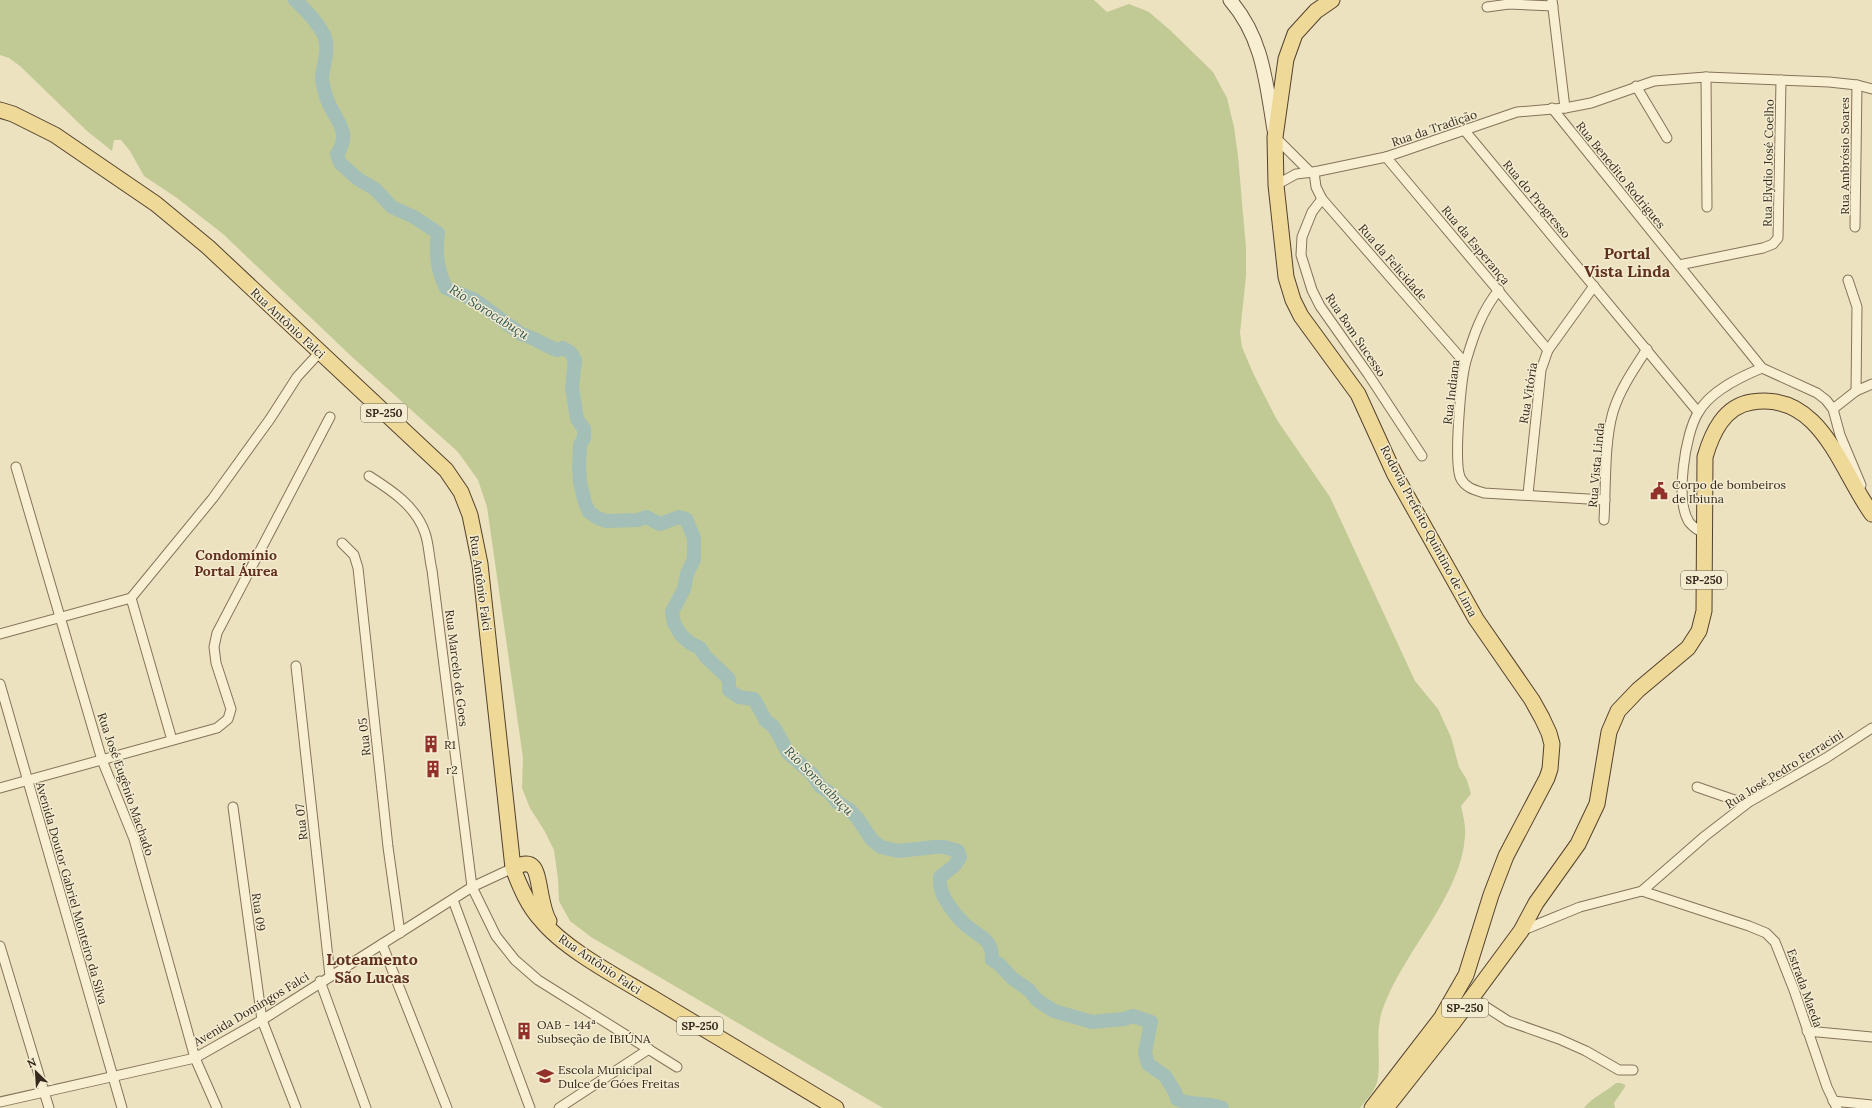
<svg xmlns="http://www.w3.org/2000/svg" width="1872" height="1108" font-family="Lora,serif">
	<rect width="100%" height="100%" fill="#ece2c0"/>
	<g fill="#c1ca95">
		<path d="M0 0H1094L1107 12 1129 4 1149 12 1171 31 1213 72 1227 98 1234 127 1238 156 1246 248V276L1240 333 1242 347 1253 373 1277 420 1330 497 1415 681 1438 709 1451 737 1459 767 1467 780 1471 794 1461 806C1463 815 1466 826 1465 836 1462 895 1402 953 1382 1011 1375 1034 1381 1054 1378 1077 1377 1089 1367 1099 1360 1108H883L591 937 570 921 559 901 558 879 554 850 544 830 530 808 522 788 523 758 487 507 478 480 458 452 351 356 223 234 177 198 144 176 130 151 121 140H114L112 151 87 131 20 66 9 58 0 55Z"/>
		<path d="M1616 1083H1621L1625 1085V1087L1614 1103 1615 1108H1584C1591 1098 1606 1092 1616 1083Z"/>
	</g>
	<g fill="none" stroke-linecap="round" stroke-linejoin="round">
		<path stroke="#a3bfb8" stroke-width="14" d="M295 0C305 9 318 23 324 35 330 49 323 64 322 78 322 83 324 88 325 93 331 118 354 129 337 154L340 163 358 179 375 189 392 207 414 217 438 233C435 253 437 270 446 288L475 300 521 334C534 337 545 346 557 350L563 348 571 353 575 360 572 387 577 419 584 429V438L580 445 579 468 580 482 585 503 589 512 598 518 606 521 638 520 646 517 660 524 679 517 686 519 694 538V559L687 574 684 589 672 612 674 623 681 635 690 643 700 648 705 656 729 679V690L739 697 754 699 766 721 773 726 778 734 788 753 812 774 820 786 830 793 837 802 851 811 858 819 872 840 881 847 898 851 935 847H944L958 851 960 857 954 866 940 877C940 881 940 886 941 889 943 900 960 921 968 927 982 938 993 940 992 960L999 964 1012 978 1029 990 1037 1000 1054 1011 1092 1022 1124 1019 1133 1016 1151 1022 1145 1052 1148 1064 1165 1076 1175 1092 1177 1099C1191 1106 1208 1102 1222 1108"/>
		<g stroke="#857359" stroke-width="11">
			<g id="street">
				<path d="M1552 0 1565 108"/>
				<path d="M1487 7 1509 4 1553 6"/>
				<path d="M1706 77 1707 207"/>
				<path d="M1636 86 1667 138"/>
				<path d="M1552 108 1762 368 1817 393 1826 400 1833 409 1840 435 1861 485"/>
				<path d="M1465 131 1698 412"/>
				<path d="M1275 137 1310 172"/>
				<path d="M1386 157 1548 350"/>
				<path d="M1314 172 1316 187 1322 199 1465 363"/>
				<path d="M1276 185 1296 174 1314 172 1386 157 1517 112 1565 108 1591 103 1654 81 1706 77 1829 82 1857 85 1872 89"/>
				<path d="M1322 199 1312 212 1302 237 1301 255 1312 290 1320 306 1368 374 1422 456"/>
				<path d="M1855 227 1857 85"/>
				<path d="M1679 265 1763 248 1773 244 1778 238 1781 80"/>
				<path d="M1848 280 1857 307 1856 391"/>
				<path d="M1499 290C1482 310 1473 337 1466 361 1461 379 1453 465 1461 479 1466 488 1475 490 1484 493L1605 500"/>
				<path d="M1833 409 1856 391 1872 384"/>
				<path d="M16 467 102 760 134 839 195 1058 217 1108"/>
				<path d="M369 476C391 490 416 506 425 533 429 544 429 558 432 570L472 887 496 936 515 960 538 980 677 1067"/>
				<path d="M1528 494 1541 370 1548 350 1594 286"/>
				<path d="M1604 520C1606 487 1604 443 1613 412 1620 389 1634 369 1647 349"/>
				<path d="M1704 533C1699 531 1693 527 1689 522 1675 500 1685 434 1698 413 1710 391 1740 377 1762 368"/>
				<path d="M342 543 354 555 358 568 388 847 400 933"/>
				<path d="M131 598 172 740"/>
				<path d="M0 634 131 598 213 498 270 419 297 377 319 353"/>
				<path d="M296 666 330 976"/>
				<path d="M0 684 122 1108"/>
				<path d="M1697 787 1746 804"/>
				<path d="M0 788 217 728 228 719 231 709 216 663 214 647 217 633 330 417"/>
				<path d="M233 807 262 1020 296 1108"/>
				<path d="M1642 891 1749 926 1766 933 1775 942 1794 990 1827 1087 1837 1108"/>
				<path d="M453 900 530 1108"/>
				<path d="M1521 931 1580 907 1642 891 1705 836 1749 802 1826 758 1872 728"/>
				<path d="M382 944 447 1108"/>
				<path d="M0 946 49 1108"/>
				<path d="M320 981 366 1108"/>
				<path d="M1472 998 1508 1021 1559 1039 1586 1051 1619 1070H1633"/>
				<path d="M1807 1031 1872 1037"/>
				<path d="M1833 1101 1872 1105"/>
				<path d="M0 1102 195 1058 262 1020 472 887 513 868"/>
				<path d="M559 1108 649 1049"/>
			</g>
		</g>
		<g stroke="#67543c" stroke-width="15">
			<path id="secondary" d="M1230 0C1263 38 1266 82 1274 130"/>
		</g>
		<g stroke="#53412d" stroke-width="17">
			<g id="primary">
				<path d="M1332 0 1316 11 1295 34 1286 59 1275 137 1276 185 1286 277 1293 300 1301 316 1358 394 1394 473 1476 619 1532 700 1542 718 1549 733 1552 744 1550 769 1547 778 1506 856 1491 895 1466 975 1443 1015"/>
				<path d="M0 110 13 114 55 135 156 204 208 247 446 470 461 492 470 515 480 564 513 868C520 887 528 906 542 921 566 950 618 977 651 997 713 1034 774 1071 836 1108"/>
				<path d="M513 868C519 865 528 861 533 867 540 874 540 907 549 921"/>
				<path d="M1372 1108 1449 1008"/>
				<path d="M1386 1108 1453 1023 1521 931 1536 903 1578 844 1597 804 1609 732 1618 711 1638 690 1688 648 1699 631 1704 611 1705 457C1712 433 1724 406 1752 402 1821 391 1840 470 1872 514"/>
			</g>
		</g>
		<use href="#street" stroke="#f8efd3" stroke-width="9"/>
		<use href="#secondary" stroke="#f8efd3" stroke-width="13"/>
		<use href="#primary" stroke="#efd998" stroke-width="15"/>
	</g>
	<defs>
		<g id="civic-bare" transform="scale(1.38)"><path d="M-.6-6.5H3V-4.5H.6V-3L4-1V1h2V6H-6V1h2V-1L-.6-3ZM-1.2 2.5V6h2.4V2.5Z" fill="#92302a" stroke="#f4ecd0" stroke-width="2.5" paint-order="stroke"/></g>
		<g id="building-bare" transform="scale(1.38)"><path d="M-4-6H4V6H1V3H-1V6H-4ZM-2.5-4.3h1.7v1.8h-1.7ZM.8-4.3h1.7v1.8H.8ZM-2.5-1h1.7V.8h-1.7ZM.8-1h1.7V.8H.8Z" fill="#92302a" stroke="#f4ecd0" stroke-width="2.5" paint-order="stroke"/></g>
		<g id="school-bare" transform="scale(1.38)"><path d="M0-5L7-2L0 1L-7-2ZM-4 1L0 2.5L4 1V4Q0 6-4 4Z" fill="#92302a" stroke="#f4ecd0" stroke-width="2.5" paint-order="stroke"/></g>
	</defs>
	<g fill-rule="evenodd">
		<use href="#civic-bare" x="1659" y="491"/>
		<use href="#building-bare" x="431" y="744"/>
		<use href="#building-bare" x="433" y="769"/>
		<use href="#building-bare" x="524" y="1031"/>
		<use href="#school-bare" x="545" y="1076"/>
	</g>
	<g text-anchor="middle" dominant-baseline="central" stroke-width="3" stroke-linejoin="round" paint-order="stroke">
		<g fill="#f4ecd0" stroke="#6e6453" stroke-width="1">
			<rect x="361" y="404" width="46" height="18" rx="3"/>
			<rect x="1681" y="571" width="46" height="18" rx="3"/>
			<rect x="1442" y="999" width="46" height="18" rx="3"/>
			<rect x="677" y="1017" width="46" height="18" rx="3"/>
		</g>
		<g font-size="11" font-weight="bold" fill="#352a1d">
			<text x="384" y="413">SP-250</text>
			<text x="1704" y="580">SP-250</text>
			<text x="1465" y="1008">SP-250</text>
			<text x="700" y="1026">SP-250</text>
		</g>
		<g font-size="12" fill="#352a1d" stroke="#f4ecd0">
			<text transform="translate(1434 128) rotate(-19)">Rua da Tradição</text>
			<text transform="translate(1844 156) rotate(-90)">Rua Ambrósio Soares</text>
			<text transform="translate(1768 163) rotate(-89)">Rua Elydio José Coelho</text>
			<text transform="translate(1621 175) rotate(51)">Rua Benedito Rodrigues</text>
			<text transform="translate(1537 199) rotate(50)">Rua do Progresso</text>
			<text transform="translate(1476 245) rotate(50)">Rua da Esperança</text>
			<text transform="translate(1393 262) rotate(49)">Rua da Felicidade</text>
			<text transform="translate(288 323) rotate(43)">Rua Antônio Falci</text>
			<text transform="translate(1356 335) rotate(56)">Rua Bom Sucesso</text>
			<text transform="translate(1451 392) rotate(-83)">Rua Indiana</text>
			<text transform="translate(1528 393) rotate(-81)">Rua Vitória</text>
			<text transform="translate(1596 465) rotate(-85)">Rua Vista Linda</text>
			<text transform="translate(1429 531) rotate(62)">Rodovia Prefeito Quintino de Lima</text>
			<text transform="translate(481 583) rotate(82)">Rua Antônio Falci</text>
			<text transform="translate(457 668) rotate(83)">Rua Marcelo de Goes</text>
			<text transform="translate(364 737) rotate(-96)">Rua 05</text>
			<text transform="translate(1784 769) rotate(-32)">Rua José Pedro Ferracini</text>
			<text transform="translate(126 784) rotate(71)">Rua José Eugênio Machado</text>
			<text transform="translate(301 822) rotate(-96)">Rua 07</text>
			<text transform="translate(72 893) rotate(74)">Avenida Doutor Gabriel Monteiro da Silva</text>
			<text transform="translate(259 912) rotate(82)">Rua 09</text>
			<text transform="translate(600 964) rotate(34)">Rua Antônio Falci</text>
			<text transform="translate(1805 988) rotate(70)">Estrada Maeda</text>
			<text transform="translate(251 1009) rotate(-31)">Avenida Domingos Falci</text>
		</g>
		<g font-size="12" fill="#352a1d" stroke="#f4ecd0" text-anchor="start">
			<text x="1672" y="484">Corpo de bombeiros<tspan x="1672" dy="14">de Ibiuna</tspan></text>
			<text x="444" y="744">R1</text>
			<text x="446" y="769">r2</text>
			<text x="537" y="1024">OAB - 144ª<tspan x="537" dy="14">Subseção de IBIÚNA</tspan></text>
			<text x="558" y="1069">Escola Municipal<tspan x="558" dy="14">Dulce de Góes Freitas</tspan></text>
		</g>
		<g font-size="13" font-style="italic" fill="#2c5454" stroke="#f4ecd0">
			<text transform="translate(489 312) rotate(32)">Rio Sorocabuçu</text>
			<text transform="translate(819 781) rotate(45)">Rio Sorocabuçu</text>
		</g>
		<g font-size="14" font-weight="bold" fill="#602f1d" stroke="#f4ecd0">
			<text x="236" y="555">Condomínio<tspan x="236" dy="16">Portal Áurea</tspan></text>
		</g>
		<g font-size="16" font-weight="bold" fill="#602f1d" stroke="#f4ecd0">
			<text x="1627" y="253">Portal<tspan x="1627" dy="18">Vista Linda</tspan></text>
			<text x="372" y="959">Loteamento<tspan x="372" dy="18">São Lucas</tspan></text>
		</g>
	</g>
	<g transform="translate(36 1072) rotate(335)" stroke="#f4ecd0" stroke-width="3" paint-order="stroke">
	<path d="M0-3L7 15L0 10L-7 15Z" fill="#352a1d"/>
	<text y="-6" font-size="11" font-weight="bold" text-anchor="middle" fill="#352a1d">N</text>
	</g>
</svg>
